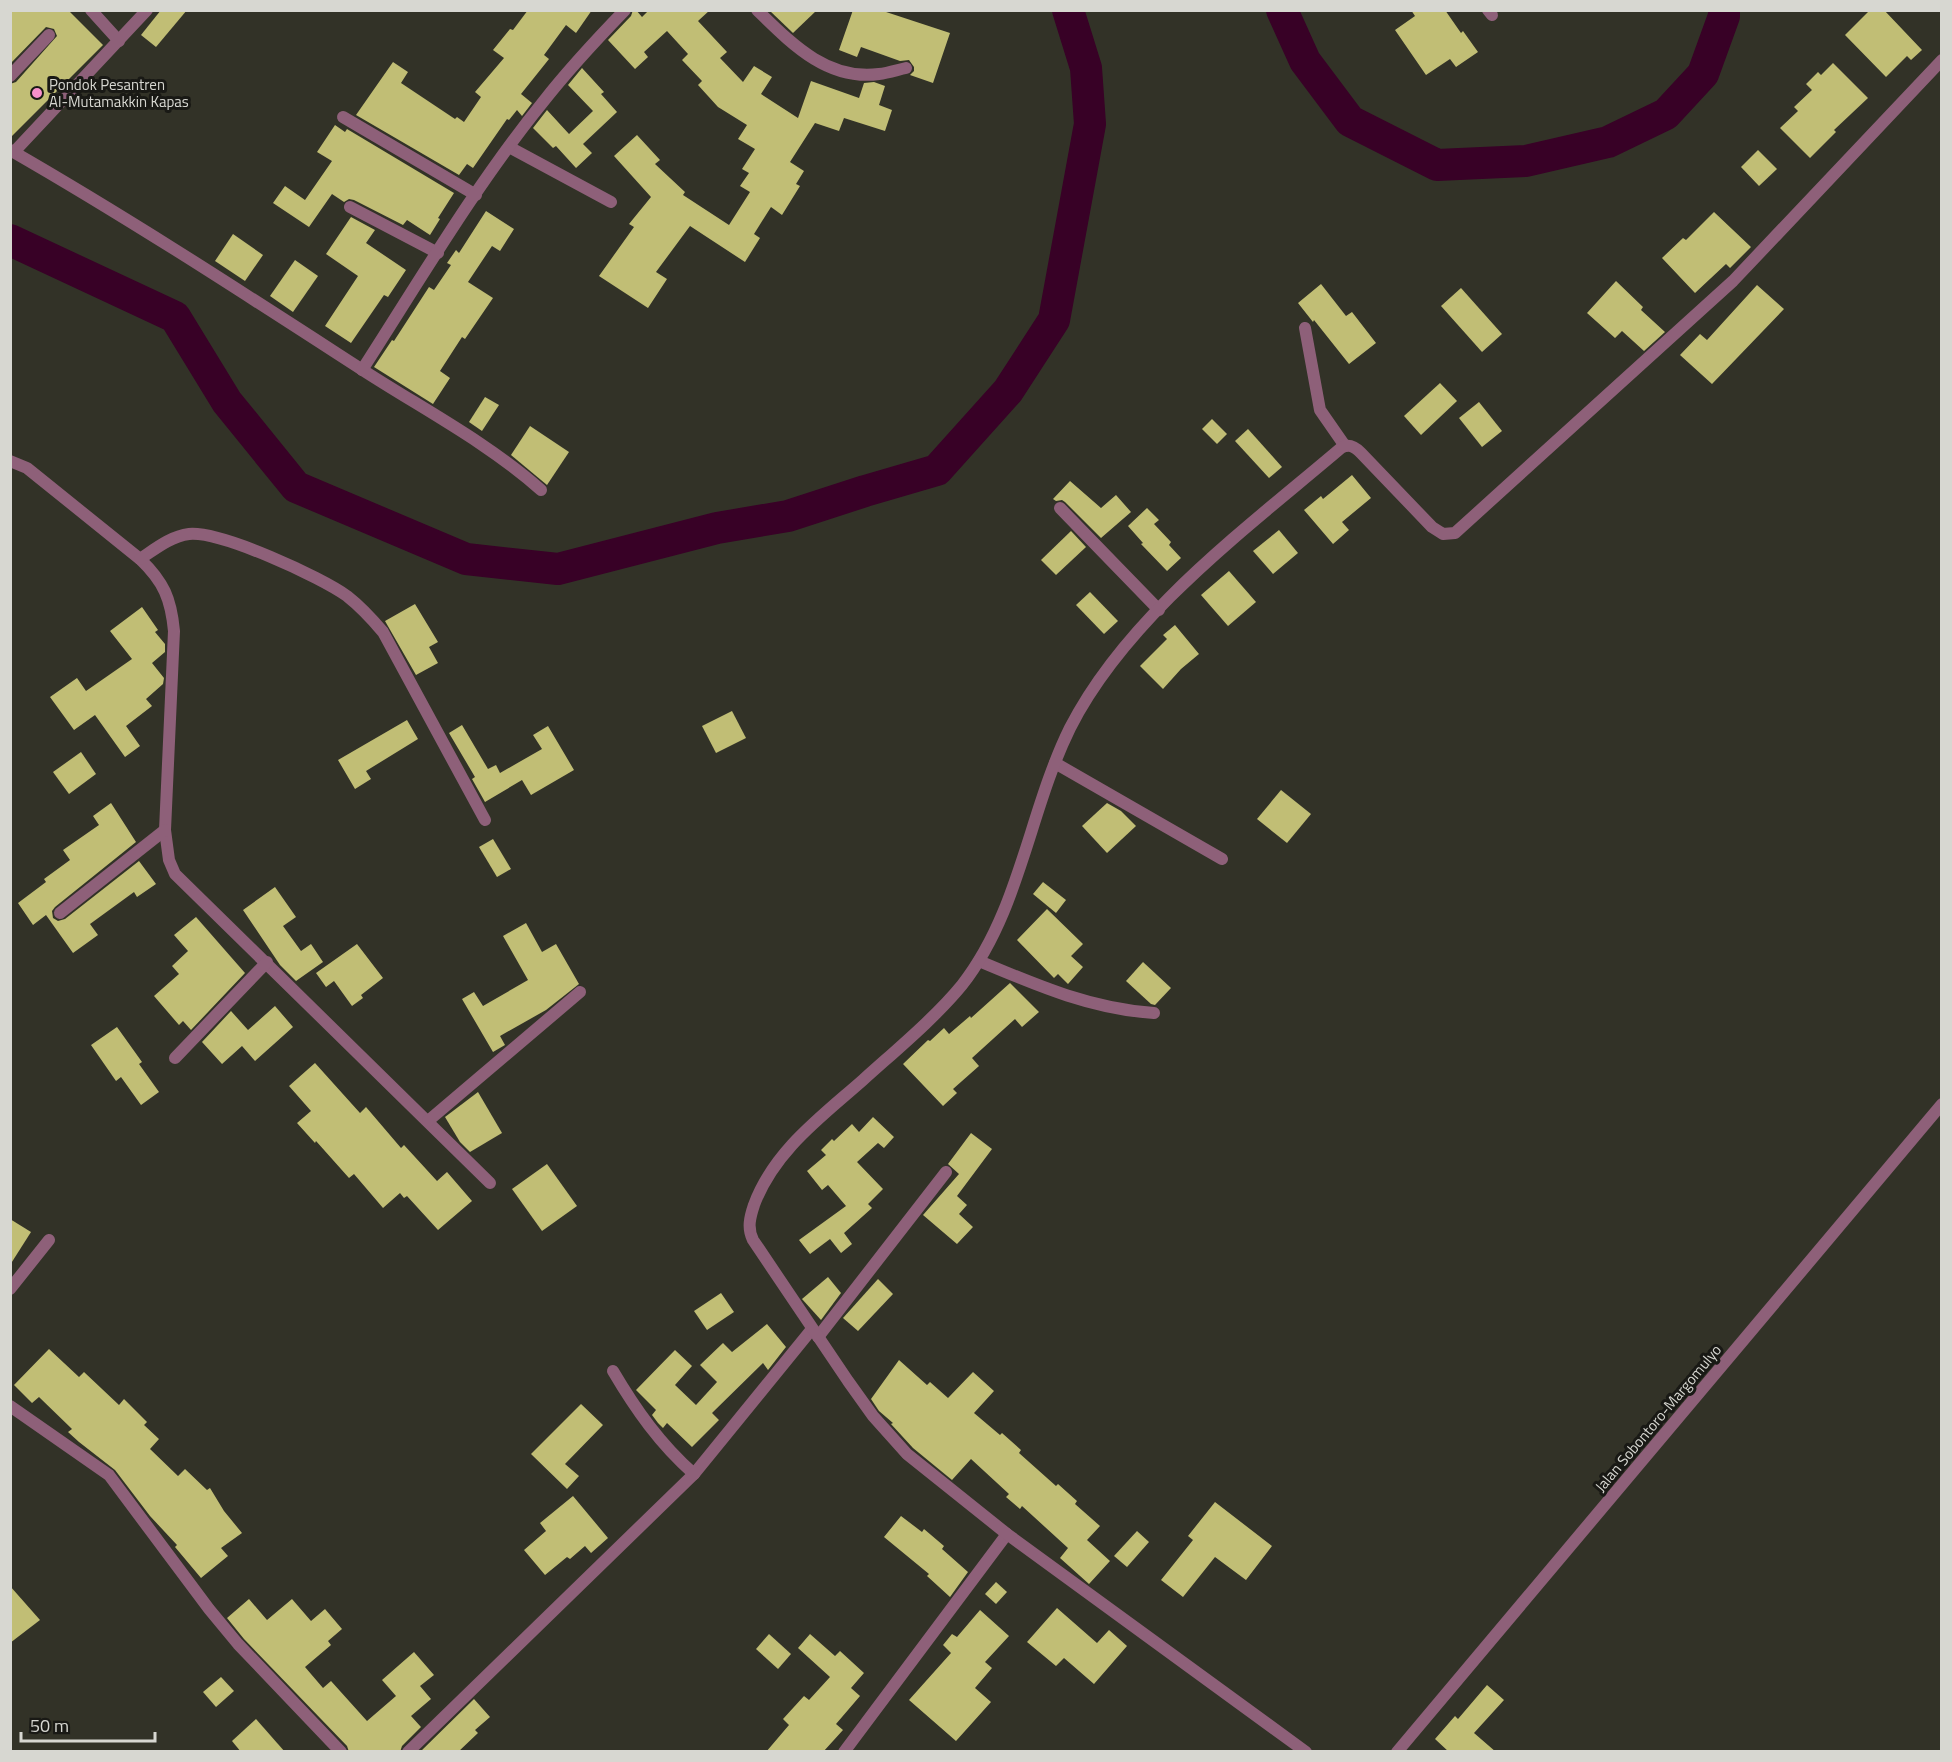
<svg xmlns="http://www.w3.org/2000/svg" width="1952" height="1762" font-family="'Titillium Web',sans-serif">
	<rect width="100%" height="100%" fill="#323227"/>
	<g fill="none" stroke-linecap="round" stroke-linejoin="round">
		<g stroke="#380126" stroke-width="32">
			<path d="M1282 10 1305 61 1350 121 1437 165 1526 161 1608 142 1666 114 1703 74 1724 16V10"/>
			<path d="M10 240 175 317 227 402 296 487 466 559 558 569 717 528 788 516 865 491 937 470 1008 391 1054 320 1090 124 1086 68 1068 10"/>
		</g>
	</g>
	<g fill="#c1be75">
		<path d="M10 10H68L103 45 10 138V84L16 82 57 36 54 29 46 27 10 64Z"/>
		<path d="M161 10H187L156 47 141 35Z"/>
		<path d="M528 10H592L576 33 566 25 544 55 549 59 521 94 532 103 522 116 517 110 509 120 507 119 473 168 467 164 459 175 356 115 393 62 408 72 401 83 455 119 457 117 464 122 481 97 475 92 504 58 493 50 510 29 513 30Z"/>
		<path d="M633 10H636L642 17 649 10H710L698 21 727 52 720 58 743 82 754 66 772 77 761 94 798 118 811 81 859 98 864 83 874 82 885 86 879 105 892 110 885 131 844 118 839 131 815 123 790 162 804 171 796 184 800 186 782 215 771 207 754 234 760 238 745 262 690 226 656 272 667 279 648 308 599 276 634 227 629 224 651 197 614 156 637 135 660 160 655 164 685 192 683 195 729 225 750 192 740 186 749 173 742 169 755 149 738 139 747 125 718 107 698 85 702 81 682 60 688 54 667 31 644 52 648 57 635 69 608 40 631 16Z"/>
		<path d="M769 10H817L793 33Z"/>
		<path d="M853 10H880L950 33 933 83 910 75 914 71V67L909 60 900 61 861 47 857 57 839 50Z"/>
		<path d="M1411 10H1445L1461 33 1463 31 1478 52 1456 67 1450 59 1426 75 1395 30 1415 16Z"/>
		<path d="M1870 10H1884L1922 50 1911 60 1907 56 1886 77 1845 35Z"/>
		<path d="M1833 63 1868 98 1834 130 1836 132 1810 158 1780 128 1798 111 1794 107 1812 90 1806 84 1818 72 1821 75Z"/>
		<path d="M582 68 604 92 601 94 617 112 583 144 592 153 576 168 556 146 553 148 533 128 547 110 569 134 593 111 568 85Z"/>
		<path d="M335 125 345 132 347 129 454 193 438 218 440 219 430 235 407 220 403 225 354 200 349 199 344 202 332 194 309 227 273 203 285 186 305 200 332 161 317 152Z"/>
		<path d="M1758 150 1777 169 1759 186 1741 167Z"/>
		<path d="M486 211 514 229 500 251 492 246 468 282 493 298 465 339 462 337 440 371 450 378 433 404 374 367 392 340 394 341 429 287 434 290 451 265 447 263 456 250 459 253Z"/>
		<path d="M1714 212 1751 247 1730 268 1726 264 1695 293 1662 258 1683 238 1686 240Z"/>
		<path d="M351 217 375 230 366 243 406 270 388 297 384 295 351 343 325 326 358 276 326 254Z"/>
		<path d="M233 234 263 255 245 281 215 261Z"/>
		<path d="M295 260 318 276 293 312 270 296Z"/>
		<path d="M1616 281 1643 307 1641 310 1665 332 1644 351 1622 331 1615 338 1587 313Z"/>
		<path d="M1321 284 1346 316 1352 312 1376 343 1349 364 1314 320 1313 322 1298 303Z"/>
		<path d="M1757 285 1784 309 1712 384 1680 355 1700 334 1707 340Z"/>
		<path d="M1461 288 1502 334 1482 352 1441 306Z"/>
		<path d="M1440 383 1457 401 1421 435 1404 416Z"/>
		<path d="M485 397 499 405 482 431 469 422Z"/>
		<path d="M1479 402 1502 431 1482 447 1459 418Z"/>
		<path d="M1212 419 1227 434 1217 444 1202 429Z"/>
		<path d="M530 426 569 452 547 485 511 455Z"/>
		<path d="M1248 429 1282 467 1269 478 1235 441Z"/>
		<path d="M1352 475 1371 498 1342 522 1349 530 1333 544 1304 510 1321 496 1323 499Z"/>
		<path d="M1070 481 1101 508 1116 495 1131 512 1101 538 1065 502 1062 500 1056 501 1053 499Z"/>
		<path d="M1147 508 1159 520 1154 524 1171 542 1169 545 1181 558 1167 571 1141 544 1143 543 1128 526Z"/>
		<path d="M1279 530 1298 553 1273 574 1253 551Z"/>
		<path d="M1071 531 1086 547 1056 575 1041 560Z"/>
		<path d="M1229 571 1256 602 1228 626 1201 595Z"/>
		<path d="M1090 592 1118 621 1104 634 1076 605Z"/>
		<path d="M415 604 438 642 429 647 438 663 416 675 385 621Z"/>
		<path d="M142 607 158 630 155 632 165 644V652L152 663 164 678 163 684 146 699 152 706 126 726 140 746 125 757 95 715 74 730 50 697 77 678 86 691 132 659 110 631Z"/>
		<path d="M1175 625 1199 654 1181 669 1163 689 1140 666 1167 639 1163 635Z"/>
		<path d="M732 711 746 738 716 753 702 726Z"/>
		<path d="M407 720 418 739 366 771 371 779 355 789 338 760Z"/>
		<path d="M462 725 488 769 496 765 500 773 542 749 533 735 548 726 574 770 531 795 522 780 485 802 472 779 475 777 449 733Z"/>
		<path d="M81 752 96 774 69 794 53 772Z"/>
		<path d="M1281 790 1311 814 1287 843 1257 819Z"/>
		<path d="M111 803 136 842 55 907 52 911 53 918 58 921 65 919 139 861 156 884 137 897 134 892 90 924 98 935 73 953 46 915 33 925 18 903 46 882 44 879 70 860 63 850 99 825 93 816Z"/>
		<path d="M1107 803 1121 811 1136 826 1107 853 1082 826Z"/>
		<path d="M493 839 511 869 497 877 479 847Z"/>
		<path d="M1043 882 1066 900 1056 913 1033 894Z"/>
		<path d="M275 887 296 917 283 926 301 951 311 944 323 962 296 981 280 965 243 910Z"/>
		<path d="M1047 909 1083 944 1071 956 1083 967 1068 984 1058 974 1054 978 1017 940Z"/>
		<path d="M196 917 245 973 191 1030 183 1021 179 1025 154 996 179 974 172 966 188 951 174 935Z"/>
		<path d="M526 923 542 952 556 944 579 984 546 1010 500 1036 505 1045 493 1052 462 999 474 992 483 1006 528 980 503 936Z"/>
		<path d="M357 944 383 978 361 995 363 998 352 1006 334 981 326 987 316 973Z"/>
		<path d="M1143 962 1171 988 1155 1005 1151 1004 1126 981Z"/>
		<path d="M1010 983 1039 1012 1022 1027 1015 1019 972 1058 979 1066 953 1089 957 1093 943 1106 903 1064 928 1040 930 1041 944 1028 949 1034 970 1016 971 1018Z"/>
		<path d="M275 1006 293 1027 255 1061 242 1046 222 1064 202 1042 231 1011 248 1030Z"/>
		<path d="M117 1027 142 1062 139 1064 159 1092 141 1105 121 1077 116 1081 91 1045Z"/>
		<path d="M315 1063 360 1113 366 1107 401 1148 404 1145 437 1181 447 1172 472 1201 438 1230 407 1196 404 1198 400 1193 383 1208 354 1174 349 1178 316 1141 315 1143 297 1123 311 1111 289 1086Z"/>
		<path d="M478 1092 502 1133 470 1152 460 1142 445 1117Z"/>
		<path d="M873 1117 894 1137 884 1148 878 1143 857 1162 883 1189 868 1204 872 1208 844 1233 852 1244 841 1253 830 1239 810 1254 799 1240 846 1206 828 1185 822 1190 807 1171 826 1155 821 1150 832 1139 834 1141 852 1124 859 1132Z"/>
		<path d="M971 1133 992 1149 957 1196 967 1205 959 1214 973 1227 957 1244 923 1215 959 1174 948 1164Z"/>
		<path d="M547 1164 577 1206 542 1231 512 1189Z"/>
		<path d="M10 1219 31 1232 10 1265Z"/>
		<path d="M828 1277 841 1293 821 1320 802 1299Z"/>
		<path d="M878 1279 893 1294 858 1331 843 1318Z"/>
		<path d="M721 1293 734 1312 707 1330 694 1311Z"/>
		<path d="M767 1324 786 1347 768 1370 763 1363 712 1413 719 1420 692 1447 667 1423 663 1428 658 1423 652 1415 656 1410 636 1390 675 1350 692 1366 675 1385 696 1405 717 1382 700 1365 723 1343 732 1352Z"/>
		<path d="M49 1349 79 1377 84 1372 119 1405 124 1399 147 1422 144 1425 159 1439 150 1449 178 1476 185 1469 207 1490 210 1488 224 1511 242 1533 221 1548 228 1556 201 1578 175 1547 177 1545 150 1516 115 1470 79 1442 68 1432 72 1429 39 1397 32 1403 14 1385Z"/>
		<path d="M899 1360 927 1385 930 1382 948 1398 973 1372 994 1391 974 1413 1000 1435 1002 1433 1021 1450 1019 1453 1056 1486 1058 1484 1077 1501 1075 1504 1100 1526 1087 1540 1110 1561 1089 1584 1060 1558 1068 1548 1022 1506 1020 1509 1006 1497 1009 1494 971 1459 952 1480 913 1448 891 1424 893 1423 879 1411 871 1399Z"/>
		<path d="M581 1404 603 1425 565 1464 579 1476 567 1489 531 1454Z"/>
		<path d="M573 1496 608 1538 591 1553 585 1546 570 1559 567 1557 545 1575 524 1550 546 1531 540 1523Z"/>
		<path d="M1215 1502 1272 1546 1246 1580 1215 1557 1183 1597 1161 1580 1193 1540 1188 1536Z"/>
		<path d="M901 1516 922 1532 924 1529 944 1546 942 1549 968 1572 950 1597 927 1576 929 1574 884 1537Z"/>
		<path d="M1137 1531 1149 1542 1127 1567 1114 1556Z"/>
		<path d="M996 1582 1007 1592 996 1604 985 1594Z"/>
		<path d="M10 1586 40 1620 10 1643Z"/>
		<path d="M249 1599 267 1620 292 1599 311 1621 325 1609 342 1629 328 1641 331 1645 305 1667 323 1688 331 1681 367 1721 396 1696 382 1680 414 1652 434 1675 420 1686 431 1699 411 1716 421 1727 402 1746 400 1752H349L347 1746 244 1639 227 1618Z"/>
		<path d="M1057 1608 1097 1643 1109 1630 1127 1646 1094 1684 1064 1658 1056 1666 1027 1642Z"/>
		<path d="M980 1610 1009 1636 985 1662 992 1668 975 1688 991 1702 956 1741 909 1700 951 1653 943 1645 952 1634 957 1637Z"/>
		<path d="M769 1634 791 1654 778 1669 756 1649Z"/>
		<path d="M810 1634 835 1656 840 1651 864 1673 851 1688 860 1696 836 1724 843 1730 823 1752H766L789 1725 783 1719 804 1696 809 1700 830 1677 798 1648Z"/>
		<path d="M221 1677 234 1691 216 1707 203 1692Z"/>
		<path d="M1487 1685 1504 1700 1474 1733 1496 1752H1449L1435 1739 1455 1716 1458 1719Z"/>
		<path d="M474 1699 490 1717 475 1730 478 1733 458 1752H420Z"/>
		<path d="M256 1719 285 1752H241L232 1741Z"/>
	</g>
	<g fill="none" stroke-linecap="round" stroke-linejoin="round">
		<g stroke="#8e6079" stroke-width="12">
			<path d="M91 10 119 41"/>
			<path d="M757 10C791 43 827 81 879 74 888 73 897 70 906 68"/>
			<path d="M1488 10 1492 15"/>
			<path d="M10 76 49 35"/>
			<path d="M343 117 476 195"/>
			<path d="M509 147 611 202"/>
			<path d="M10 150C130 219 245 294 361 369 421 408 487 442 541 490"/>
			<path d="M14 152 147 10"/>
			<path d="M350 207 438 253"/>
			<path d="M1305 328 1320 410 1345 446"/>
			<path d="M362 370C420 280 475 186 543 102 568 70 596 40 625 10"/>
			<path d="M10 461 27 468 140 559C164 582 171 599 174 631L165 830 169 860 175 874 490 1183"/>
			<path d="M1060 508 1159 610"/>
			<path d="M140 559C155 549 171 536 189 534 221 531 321 577 347 596 361 607 372 619 383 632L485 820"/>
			<path d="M1055 763 1222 859"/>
			<path d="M60 913 165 830"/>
			<path d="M979 961C1036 985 1091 1009 1154 1013"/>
			<path d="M175 1058 267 962"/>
			<path d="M428 1121 580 992"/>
			<path d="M10 1289 49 1240"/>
			<path d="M818 1337 946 1172"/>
			<path d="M613 1371C636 1410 660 1444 694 1474"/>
			<path d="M10 1406 109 1475 209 1609 238 1644 341 1752"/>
			<path d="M408 1752 694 1474 812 1329"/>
			<path d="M844 1752 1007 1534"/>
			<path d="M1306 1752 1007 1534 907 1454 873 1416 848 1381 753 1240C747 1228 750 1217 754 1205 774 1151 821 1117 863 1080 895 1051 935 1018 962 985 1020 911 1029 811 1070 728 1127 616 1247 528 1341 448 1349 443 1355 447 1361 453L1432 527 1443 534 1455 533 1733 281 1942 60"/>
		</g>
		<path stroke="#8e6079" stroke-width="12" d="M1397 1752 1942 1104"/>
	</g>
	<circle fill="#f890cb" stroke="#191915" stroke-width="2" cx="37" cy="93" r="6"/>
	<g text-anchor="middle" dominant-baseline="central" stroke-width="6" stroke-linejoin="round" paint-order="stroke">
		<g font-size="15" fill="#d7d7d1" stroke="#191915" text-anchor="start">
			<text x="49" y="84">Pondok Pesantren<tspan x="49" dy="17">Al-Mutamakkin Kapas</tspan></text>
		</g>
		<g font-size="15" fill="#d7d7d1" stroke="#191915">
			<text transform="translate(1658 1418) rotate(-50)">Jalan Sobontoro-Margomulyo</text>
		</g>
	</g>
	<rect width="1952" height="1762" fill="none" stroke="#d7d7d1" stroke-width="24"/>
	<path d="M21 1732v9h134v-9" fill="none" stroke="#d7d7d1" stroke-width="3"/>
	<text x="30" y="1732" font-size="18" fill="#d7d7d1" stroke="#191915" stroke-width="4.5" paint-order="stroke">50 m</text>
</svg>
